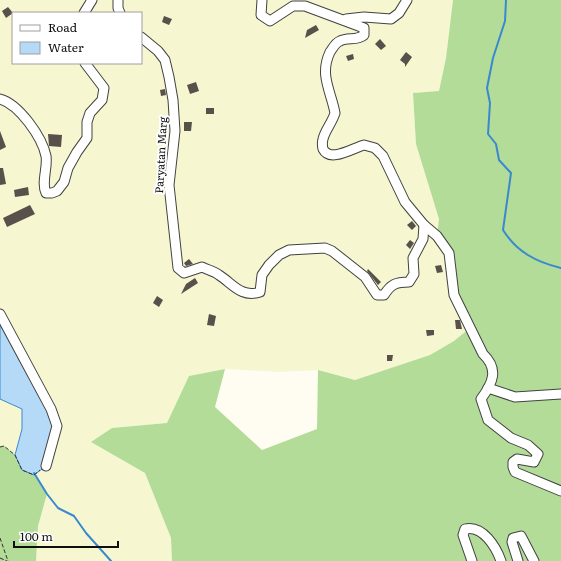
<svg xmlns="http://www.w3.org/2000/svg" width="561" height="561" font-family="Literata,serif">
	<rect width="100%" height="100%" fill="#fffdf2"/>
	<g fill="#f6f6d0" fill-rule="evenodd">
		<path d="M0 0H453L446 58 439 91 413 93 416 144 439 219 437 236 449 253 470 328 454 341 430 355 355 380 318 370 279 372 225 369 189 376 167 423 112 428 91 442 145 473 171 538 172 561H36L38 526 47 495 34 475 46 466 0 314ZM13 13H141V63H13Z"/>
		<path d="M0 399 22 409V429L15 455 4 446 0 447Z"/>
	</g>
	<g fill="#b2dc98">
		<path d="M453 0H561V561H172L171 538 145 473 91 442 112 428 167 423 189 376 225 369 215 407 262 450 317 429 318 370 355 380 430 355 454 341 470 328 454 295 449 253 437 236 439 219 416 144 413 93 439 91 446 58Z"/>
		<path d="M4 446 15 455 22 470 34 475 47 494 38 526 36 561H0V447Z"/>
	</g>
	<path fill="#b5daf8" stroke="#3989d1" d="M0 314 57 426 46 466 34 475 22 470 15 455 22 429V409L0 399Z"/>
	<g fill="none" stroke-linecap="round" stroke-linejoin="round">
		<g stroke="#3989d1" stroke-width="2">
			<path d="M506 0 505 21 493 58 487 88 490 103 488 134 496 144 499 160 511 173 503 230C517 252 536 262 561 268"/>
			<path d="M34 473 47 494 58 508 74 516 86 533 111 561"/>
		</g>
	</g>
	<g fill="#58514b">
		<path d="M8 7 13 13 6 18 2 11Z"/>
		<path d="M164 16 172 19 169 25 162 22Z"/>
		<path d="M316 25 319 30 305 38 307 30Z"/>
		<path d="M380 39 386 46 381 50 375 44Z"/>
		<path d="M406 52 412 57 405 67V64L400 60Z"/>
		<path d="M353 54 354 59 348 61 346 56Z"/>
		<path d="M196 82 199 91 190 94 187 85Z"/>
		<path d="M165 89 166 95 161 96 160 90Z"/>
		<rect x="206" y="108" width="8" height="6"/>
		<path d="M184 122H192L191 131H184Z"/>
		<path d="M0 131 6 147 0 150Z"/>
		<path d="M48 134 62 135 61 147 49 146Z"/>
		<path d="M0 168H3L6 184 0 185Z"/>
		<path d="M28 187 29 195 15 197 14 190Z"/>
		<path d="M30 205 35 214 7 227 3 218Z"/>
		<path d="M412 221 416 226 412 230 407 225Z"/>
		<path d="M410 240 414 243 410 249 406 245Z"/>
		<path d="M189 259 193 264 186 266 184 263Z"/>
		<path d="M441 265 443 272 437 273 435 266Z"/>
		<path d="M368 269 381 282 378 285 367 271Z"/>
		<path d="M195 278 198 283 181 294 186 284Z"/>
		<path d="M157 296 163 300 159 307 153 303Z"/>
		<path d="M209 314 216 316 214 326 207 325Z"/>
		<path d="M455 320H460L462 329H456Z"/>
		<path d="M426 330H434V335L427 336Z"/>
		<path d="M387 355H393L392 361H387Z"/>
	</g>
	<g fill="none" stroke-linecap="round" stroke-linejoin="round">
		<g stroke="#424242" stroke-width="11">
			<g id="minor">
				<path d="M118 0V8L120 13"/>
				<path d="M262 0 261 15 270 21 293 6H305L364 28V35C357 41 348 37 340 41 335 43 333 48 330 52 319 75 331 91 335 113 332 123 325 130 323 139 322 143 322 145 323 149 330 163 353 148 364 145L375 148 383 156 405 202 424 225 437 236 449 253 454 295 483 354C499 369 493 383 481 399L488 420 511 438 528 445 538 454 534 462 517 459 513 462V467L515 472 561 491"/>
				<path d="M84 13 92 0"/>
				<path d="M346 19 364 17 391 19 399 13 407 0"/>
				<path d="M141 37 158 51 165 60 169 77 173 100 175 131 169 185 178 268 184 273 202 267C208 270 214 271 219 275 233 284 241 298 260 292L262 275 269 265 279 255 289 250 325 248 332 251 365 277 377 295H384C391 284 396 282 409 282L414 274 413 258 423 239 424 225"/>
				<path d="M0 99C19 104 42 137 46 156 48 167 41 183 46 193H52L57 191 64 182 68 168 77 152 87 138V122L90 113 102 100 104 88 85 63"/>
				<path d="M0 314 51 409 57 426 46 466"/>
				<path d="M488 388 515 397 561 394"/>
				<path d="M472 561 463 535 465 529C483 525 496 547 501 561"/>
				<path d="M518 561 512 542 513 538 521 536 534 561"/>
			</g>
		</g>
		<g stroke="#313131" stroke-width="1" stroke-dasharray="4 2" stroke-linecap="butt">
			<path d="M0 447 4 446 15 455 22 470 34 475 40 470"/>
			<path d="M0 538 8 561"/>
			<path d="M0 558 7 561"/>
		</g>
		<use href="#minor" stroke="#fff" stroke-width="9"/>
	</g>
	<g text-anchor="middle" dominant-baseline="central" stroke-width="4" stroke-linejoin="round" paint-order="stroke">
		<g font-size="11" fill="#0f0f0f" stroke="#fff">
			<text transform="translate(160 155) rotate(-87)">Paryatan Marg</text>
		</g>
	</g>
	<rect x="12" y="12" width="130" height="52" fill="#ffffff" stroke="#9f9f9f"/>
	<rect x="20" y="25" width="20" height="6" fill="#ffffff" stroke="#9f9f9f"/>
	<text x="48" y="32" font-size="12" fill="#0f0f0f">Road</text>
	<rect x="20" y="42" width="20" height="12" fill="#b5daf8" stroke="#9f9f9f"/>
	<text x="48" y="52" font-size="12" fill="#0f0f0f">Water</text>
	<path d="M14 541v6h104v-6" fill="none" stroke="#0f0f0f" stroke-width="2"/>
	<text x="20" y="541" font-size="12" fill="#0f0f0f" stroke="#ffffff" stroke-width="3" paint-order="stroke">100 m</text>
</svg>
